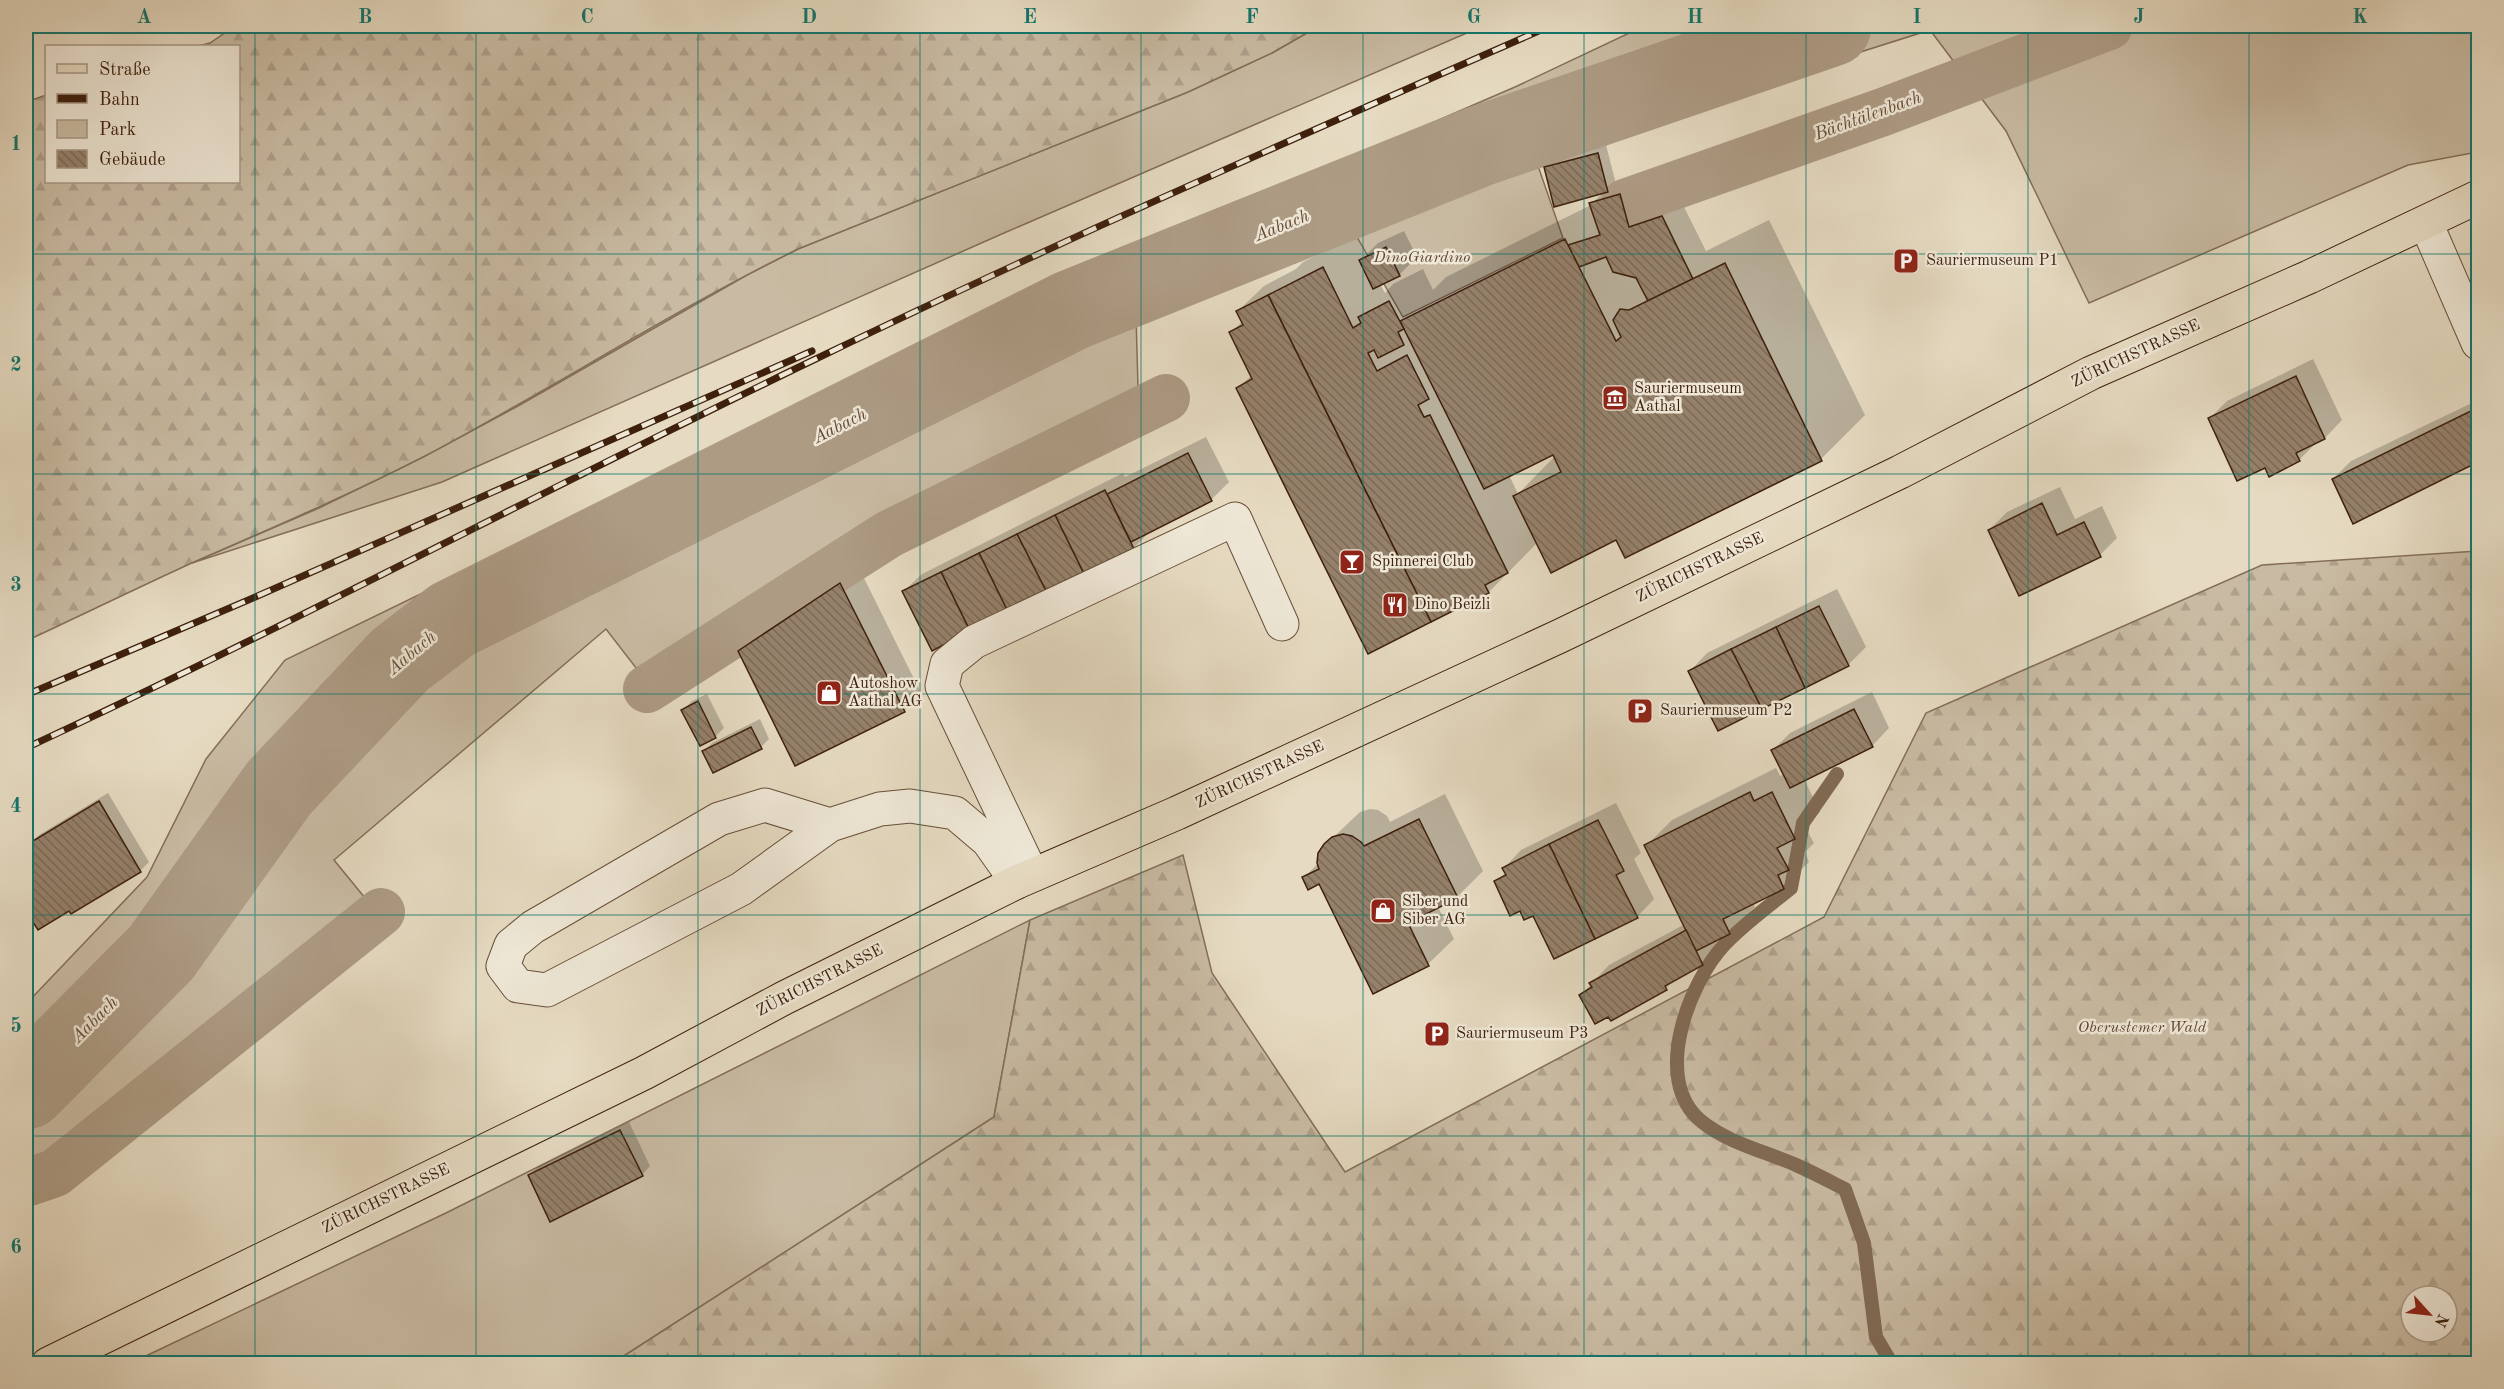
<svg xmlns="http://www.w3.org/2000/svg" width="2504" height="1389" font-family="'Old Standard TT',serif">
	<defs>
		<pattern id="forest-firs" width="22" height="20" patternUnits="userSpaceOnUse" patternTransform="scale(1.5)"><rect width="22" height="20" fill="#c9bba3"/><path d="M5 1l3.5 6h-7zM16 11l3.5 6h-7z" fill="#aea08b"/></pattern>
		<pattern id="building-back-hatch" width="6" height="6" patternUnits="userSpaceOnUse" patternTransform="scale(1.5)"><rect width="6" height="6" fill="#95816b"/><path d="M-1 5l2 2M0 0l6 6M5-1l2 2" fill="none" stroke="#7b6956"/></pattern>
	</defs>
	<rect width="100%" height="100%" fill="#e6dbc2"/>
	<filter id="stains"><feTurbulence type="fractalNoise" baseFrequency=".00333" numOctaves="4"/><feColorMatrix values="0 0 0 0 .2 0 0 0 0 .09 0 0 0 0 .02 0 0 0 .5 -.17"/></filter>
	<radialGradient id="worn" r=".72"><stop offset=".6" stop-color="#630" stop-opacity="0"/><stop offset="1" stop-color="#630" stop-opacity=".3"/></radialGradient>
	<g fill="#c9bba3" stroke="#846e58" stroke-width="1.5">
		<path d="M1319 26H1483L1004 233 442 482 192 563 319 508 423 457 518 406 747 275 798 249 1188 92 1272 53Z"/>
		<path d="M1644 26H2478V152L2408 165 2089 303 2006 131 1930 30 1573 143 1136 315 1139 424 866 556 657 695 606 629 334 860 383 920 69 1177 33 1190 26 1188V1004L147 877 206 759 285 660 1036 294 1515 87Z"/>
		<path d="M1537 163 1563 238 1403 317 1357 237Z"/>
		<path d="M1030 920 994 1117 613 1363 129 1364 448 1212Z"/>
	</g>
	<g fill="url(#forest-firs)" stroke="#846e58" stroke-width="1.5" fill-rule="evenodd">
		<path d="M235 26H1319L1272 53 1188 92 798 249C670 312 550 390 425 456 349 495 272 528 194 562 137 588 82 615 26 641V102L46 95V182H238V46H198L210 43Z"/>
		<path d="M2478 551V1363H613L994 1117 1030 920 1183 855 1212 973 1345 1172 1824 917 1926 713 2262 565ZM2411 1296H2447V1332H2411Z"/>
	</g>
	<g fill="#0003" fill-rule="evenodd">
		<path d="M1606 145 1616 184 1637 178 1647 210 1680 199 1706 251 1769 220 1865 415 1821 459 1626 556 1617 538 1538 542 1489 592 1369 652 1238 388 1252 375 1231 332 1243 321 1238 311 1264 286 1296 269 1303 262 1356 236 1366 255 1378 243 1404 231 1417 257 1399 275 1380 284 1385 293 1393 284 1423 269 1433 290 1446 277 1591 205 1602 193 1545 167 1554 158ZM1554 453 1555 456 1518 494 1509 475Z"/>
		<path d="M2313 359 2342 420 2325 438 2317 442 2299 460 2265 466 2209 419 2227 401Z"/>
		<path d="M2478 400V461L2354 521 2333 479 2351 461Z"/>
		<path d="M1206 437 1229 482 1211 500 1151 530 1134 548 933 649 904 591 922 574 1123 473 1125 477Z"/>
		<path d="M2060 487 2075 519 2102 506 2117 538 2100 555 1989 530 2007 512Z"/>
		<path d="M858 566 921 693 904 711 740 652 758 634Z"/>
		<path d="M1837 589 1866 647 1848 665 1690 671 1707 653Z"/>
		<path d="M1872 692 1889 728 1872 746 1804 779 1820 812 1805 827 1814 843 1805 852 1809 862 1783 888 1753 903 1755 907 1729 933 1717 940 1720 946 1702 964 1676 978 1666 988 1581 995 1609 965 1685 924 1646 846 1672 820 1776 768 1780 776 1785 774 1773 750 1790 733Z"/>
		<path d="M707 694 724 728 715 737 701 744 683 710 692 701Z"/>
		<path d="M760 719 769 739 761 747 704 751 712 743Z"/>
		<path d="M108 793 149 862 140 871 72 912 70 909 38 928 26 908V849L32 846 30 844 39 835Z"/>
		<path d="M1445 794 1483 871 1457 897 1438 907 1454 939 1428 964 1320 882 1304 878 1318 863 1325 845 1360 812 1370 809 1378 810 1387 816 1390 822Z"/>
		<path d="M1616 803 1641 853 1634 859 1654 899 1637 917 1533 914 1520 909 1496 882 1506 872 1504 868 1521 850Z"/>
		<path d="M629 1122 650 1166 642 1175H529L538 1167Z"/>
	</g>
	<g fill="none" stroke-linecap="round" stroke-linejoin="round">
		<path stroke="#816a54" stroke-width="14" d="M1837 774 1803 823 1791 888C1769 906 1745 923 1725 944 1689 982 1651 1080 1701 1121 1728 1143 1764 1151 1796 1165 1812 1172 1829 1181 1845 1189L1864 1243 1876 1337 1892 1364"/>
		<g stroke="#ad9b84" stroke-width="48">
			<path d="M1625 203 1883 112 2109 26"/>
			<path d="M647 689 889 534 1166 398"/>
			<path d="M26 1181 29 1182 55 1173 381 912"/>
		</g>
		<path stroke="#ad9b84" stroke-width="81" d="M26 1089 161 953 279 788 400 660 452 620 1072 310 1480 146 1831 26"/>
	</g>
	<g fill="url(#building-back-hatch)" stroke="#3e200d" stroke-width="1.5">
		<path d="M1598 153 1608 192 1554 207 1544 167Z"/>
		<path d="M1620 194 1629 227 1662 216 1693 279 1648 301 1636 278 1613 272 1606 257 1579 267 1568 245 1600 235 1589 203Z"/>
		<path d="M1565 239 1616 341 1621 337 1613 320 1620 309 1629 310 1725 263 1822 461 1625 558 1616 540 1551 573 1513 496 1561 472 1553 455 1484 489 1400 321Z"/>
		<path d="M1386 247 1400 276 1373 289 1359 260Z"/>
		<path d="M1323 267 1353 328 1361 323 1358 317 1389 301 1404 329 1398 332 1404 345 1378 358 1374 350 1368 353 1377 371 1407 355 1429 399 1418 405 1424 417 1430 415 1508 573 1485 585 1489 593 1431 622 1268 295Z"/>
		<path d="M1268 295 1431 622 1368 654 1236 388 1252 379 1229 332 1243 325 1236 311Z"/>
		<path d="M2296 376 2325 439 2296 453 2300 461 2269 477 2265 468 2237 481 2208 418Z"/>
		<path d="M2477 408 2478 462 2353 524 2332 479Z"/>
		<path d="M1188 453 1212 501 1131 542 1107 494Z"/>
		<path d="M1105 490 1134 549 1084 574 1055 515Z"/>
		<path d="M2042 503 2057 535 2084 522 2101 557 2019 596 1988 530Z"/>
		<path d="M1055 515 1084 574 1047 593 1017 534Z"/>
		<path d="M1017 534 1047 593 1008 612 979 553Z"/>
		<path d="M979 553 1008 612 970 631 941 572Z"/>
		<path d="M941 572 970 631 932 651 902 591Z"/>
		<path d="M840 583 905 712 795 766 738 651Z"/>
		<path d="M1819 606 1849 666 1805 688 1776 627Z"/>
		<path d="M1776 627 1805 688 1762 709 1731 649Z"/>
		<path d="M1731 649 1762 709 1718 731 1688 671Z"/>
		<path d="M698 701 716 738 700 746 681 710Z"/>
		<path d="M1854 709 1873 747 1790 788 1771 750Z"/>
		<path d="M751 727 762 749 713 773 702 751Z"/>
		<path d="M1750 792 1754 801 1772 792 1795 839 1777 848 1789 870 1778 875 1784 889 1723 919 1730 934 1696 951 1644 845Z"/>
		<path d="M99 801 141 872 71 914 69 911 38 930 26 911V851L31 848 28 844Z"/>
		<path d="M1419 819 1458 898 1408 923 1429 966 1373 994 1319 884 1308 890 1302 877 1319 869 1317 863 1318 853 1324 844 1332 837 1343 834 1352 836 1361 842 1364 846Z"/>
		<path d="M1598 820 1624 871 1616 875 1638 918 1595 939 1549 844Z"/>
		<path d="M1549 844 1595 939 1554 959 1533 916 1524 920 1520 911 1510 916 1494 881 1506 875 1502 868Z"/>
		<path d="M1686 930 1703 965 1665 986 1667 990 1611 1021 1608 1017 1595 1024 1579 995 1592 987 1589 983Z"/>
		<path d="M620 1130 643 1176 550 1222 528 1175Z"/>
	</g>
	<g fill="none" stroke-linecap="round" stroke-linejoin="round">
		<g stroke="#684f3a" stroke-width="35">
			<g id="minor">
				<path d="M2426 223 2478 343"/>
				<path d="M830 825 765 805 719 819 533 927 511 945 503 966 518 986 547 990 741 889 830 825 880 809 910 806 955 813 988 841 1017 882"/>
				<path d="M1032 875 942 686 947 664 974 642 1235 519 1282 624"/>
			</g>
		</g>
		<g stroke="#3e200d" stroke-width="35">
			<path id="major" d="M48 1364 644 1073 784 998 1017 882 1177 813 1560 636 1900 472 2091 373 2309 277 2478 197"/>
		</g>
		<use href="#minor" stroke="#efe8d7" stroke-width="33"/>
		<use href="#major" stroke="#e6dbc2" stroke-width="33"/>
		<g stroke="#3e200d" stroke-width="7">
			<g id="rail">
				<path d="M26 695 253 598 812 351"/>
				<path d="M26 748C295 623 557 483 824 355 1064 239 1307 133 1550 26"/>
			</g>
		</g>
		<use href="#rail" stroke="#efe8d7" stroke-width="4.5" stroke-dasharray="14" stroke-linecap="butt"/>
	</g>
	<path fill="none" stroke="#0f766e" stroke-width="1.5" stroke-opacity="0.55" d="M255 26V1364M476 26V1364M698 26V1364M920 26V1364M1141 26V1364M1363 26V1364M1584 26V1364M1806 26V1364M2028 26V1364M2249 26V1364M26 254H2478M26 474H2478M26 694H2478M26 915H2478M26 1136H2478"/>
	<defs>
		<g id="parking-square" transform="scale(1.35)"><rect x="-9" y="-9" width="18" height="18" rx="4" fill="#8f2418" stroke="#efe8d7"/><path d="M-3.5-5.5H1a3.5 3.5 0 0 1 0 7H-1V5.5H-3.5ZM-1-3.4V-.6H.8a1.4 1.4 0 0 0 0-2.8Z" fill="#fff"/></g>
		<g id="museum-square" transform="scale(1.35)"><rect x="-9" y="-9" width="18" height="18" rx="4" fill="#8f2418" stroke="#efe8d7"/><path d="M0-6L6-3V-2H-6V-3ZM-5-1h2V3h-2ZM-1-1h2V3h-2ZM3-1h2V3H3ZM-6 4H6V6H-6Z" fill="#fff"/></g>
		<g id="bar-square" transform="scale(1.35)"><rect x="-9" y="-9" width="18" height="18" rx="4" fill="#8f2418" stroke="#efe8d7"/><path d="M-6-5H6L.8 .8V4.5H3.5V6h-7V4.5H-.8V.8Z" fill="#fff"/></g>
		<g id="restaurant-square" transform="scale(1.35)"><rect x="-9" y="-9" width="18" height="18" rx="4" fill="#8f2418" stroke="#efe8d7"/><path d="M-5-6h1v4h1v-4h1v4h1v-4h1v5L-1.5 .5V6h-2V.5L-5-1ZM5-6V6H3V1.5H1.5Q1.5-4 5-6Z" fill="#fff"/></g>
		<g id="shop-square" transform="scale(1.35)"><rect x="-9" y="-9" width="18" height="18" rx="4" fill="#8f2418" stroke="#efe8d7"/><path d="M-5-2.5h2.3a2.7 3.5 0 0 1 5.4 0H5L5.5 6h-11ZM-1.5-2.5h3a1.5 2.3 0 0 0-3 0Z" fill="#fff"/></g>
	</defs>
	<g fill-rule="evenodd">
		<use href="#parking-square" x="1906" y="261"/>
		<use href="#museum-square" x="1615" y="398"/>
		<use href="#bar-square" x="1352" y="562"/>
		<use href="#restaurant-square" x="1395" y="605"/>
		<use href="#shop-square" x="829" y="693"/>
		<use href="#parking-square" x="1640" y="711"/>
		<use href="#shop-square" x="1383" y="911"/>
		<use href="#parking-square" x="1437" y="1034"/>
	</g>
	<g text-anchor="middle" dominant-baseline="central" stroke-width="5" stroke-linejoin="round" paint-order="stroke">
		<g font-size="16" font-style="italic" fill="#614732" stroke="#efe8d7">
			<text x="1422" y="258">DinoGiardino</text>
			<text x="2142" y="1028">Oberustemer Wald</text>
		</g>
		<g font-size="16" fill="#3e200d" stroke="#efe8d7" text-anchor="start">
			<text x="1926" y="261">Sauriermuseum P1</text>
			<text x="1634" y="389">Sauriermuseum<tspan x="1634" dy="18">Aathal</tspan></text>
			<text x="1372" y="562">Spinnerei Club</text>
			<text x="1414" y="605">Dino Beizli</text>
			<text x="848" y="684">Autoshow<tspan x="848" dy="18">Aathal AG</tspan></text>
			<text x="1660" y="711">Sauriermuseum P2</text>
			<text x="1402" y="902">Siber und<tspan x="1402" dy="18">Siber AG</tspan></text>
			<text x="1456" y="1034">Sauriermuseum P3</text>
		</g>
		<g font-size="16" fill="#3e200d" stroke="#efe8d7">
			<text transform="translate(2136 354) rotate(-25)">ZÜRICHSTRASSE</text>
			<text transform="translate(1700 568) rotate(-26)">ZÜRICHSTRASSE</text>
			<text transform="translate(1260 775) rotate(-25)">ZÜRICHSTRASSE</text>
			<text transform="translate(820 981) rotate(-27)">ZÜRICHSTRASSE</text>
			<text transform="translate(386 1199) rotate(-26)">ZÜRICHSTRASSE</text>
		</g>
		<g font-size="18" font-style="italic" fill="#654b37" stroke="#efe8d7">
			<text transform="translate(1868 116) rotate(-20)">Bächtälenbach</text>
			<text transform="translate(1282 226) rotate(-22)">Aabach</text>
			<text transform="translate(840 426) rotate(-27)">Aabach</text>
			<text transform="translate(412 653) rotate(-40)">Aabach</text>
			<text transform="translate(95 1020) rotate(-45)">Aabach</text>
		</g>
	</g>
	<rect width="2504" height="1389" fill="none" stroke="#e6dbc2" stroke-width="66"/>
	<rect x="45" y="45" width="195" height="138" fill="#efe8d7" stroke="#a89886" stroke-width="1.5"/>
	<rect x="57" y="64" width="30" height="9" fill="#e6dbc2" stroke="#a89886" stroke-width="1.5"/>
	<text x="99" y="75" font-size="18" fill="#3e200d">Straße</text>
	<rect x="57" y="94" width="30" height="9" fill="#3e200d" stroke="#a89886" stroke-width="1.5"/>
	<text x="99" y="105" font-size="18" fill="#3e200d">Bahn</text>
	<rect x="57" y="120" width="30" height="18" fill="#c9bba3" stroke="#a89886" stroke-width="1.5"/>
	<text x="99" y="135" font-size="18" fill="#3e200d">Park</text>
	<rect x="57" y="150" width="30" height="18" fill="url(#building-back-hatch)" stroke="#a89886" stroke-width="1.5"/>
	<text x="99" y="165" font-size="18" fill="#3e200d">Gebäude</text>
	<g transform="translate(2429 1314) rotate(117)"><circle r="28" fill="#efe8d7" stroke="#a89886" stroke-width="1.5"/>
	<path d="M0-4.5L10 22L0 15L-10 22Z" fill="#8f2418"/>
	<text y="-9" font-size="16" font-weight="bold" text-anchor="middle" fill="#3e200d">N</text>
	</g>
	<rect x="33" y="33" width="2438" height="1323" fill="none" stroke="#0f766e" stroke-width="2"/>
	<g font-size="20" text-anchor="middle" font-weight="bold" fill="#0f766e">
		<text x="144" y="23">A</text>
		<text x="365" y="23">B</text>
		<text x="587" y="23">C</text>
		<text x="809" y="23">D</text>
		<text x="1030" y="23">E</text>
		<text x="1252" y="23">F</text>
		<text x="1474" y="23">G</text>
		<text x="1695" y="23">H</text>
		<text x="1917" y="23">I</text>
		<text x="2139" y="23">J</text>
		<text x="2360" y="23">K</text>
		<text x="16" y="150">1</text>
		<text x="16" y="371">2</text>
		<text x="16" y="591">3</text>
		<text x="16" y="812">4</text>
		<text x="16" y="1032">5</text>
		<text x="16" y="1253">6</text>
	</g>
	<rect width="100%" height="100%" filter="url(#stains)"/>
	<rect width="100%" height="100%" fill="url(#worn)"/>
</svg>
